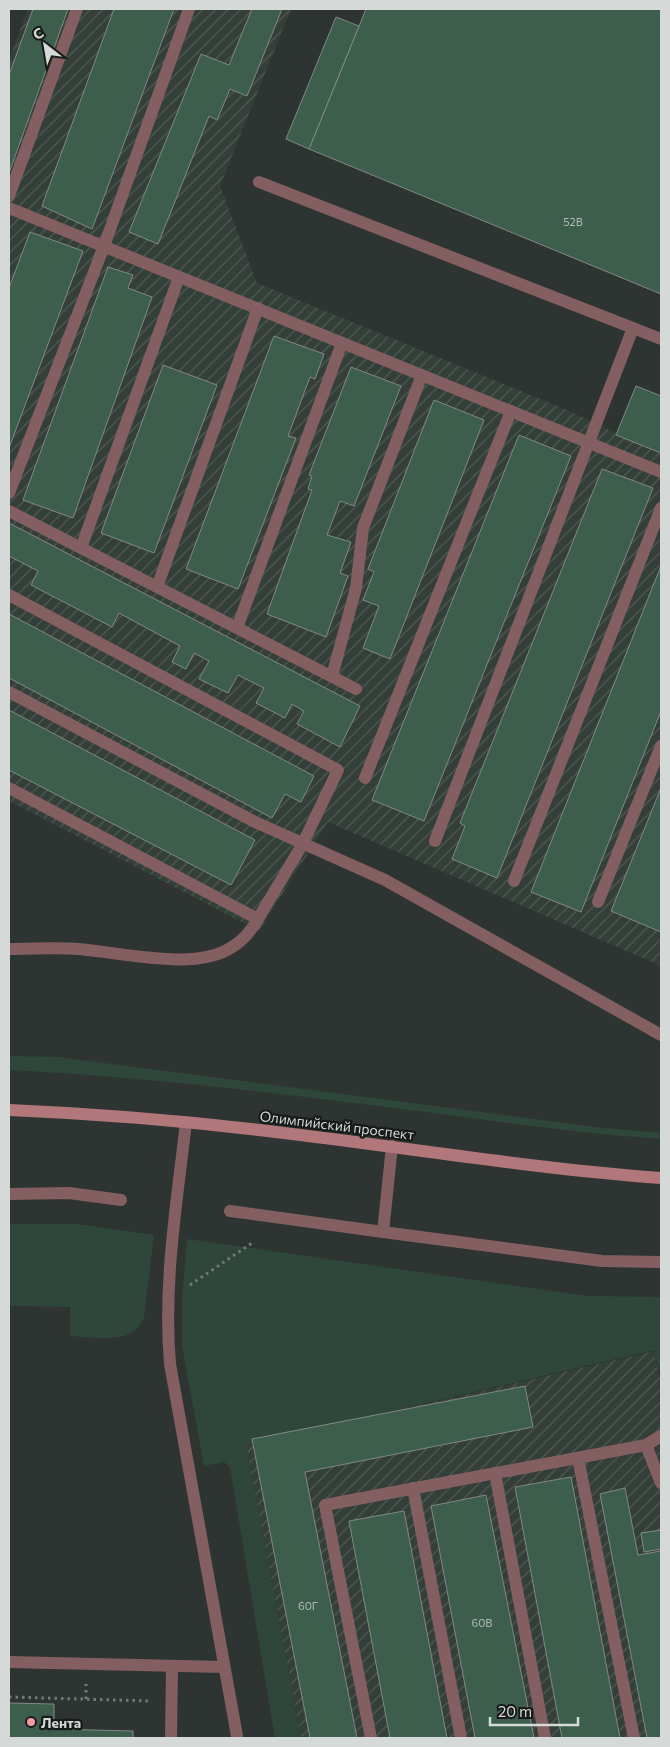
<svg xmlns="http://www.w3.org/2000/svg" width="670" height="1747" font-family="Commissioner,sans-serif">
	<defs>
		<pattern id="industrial-furrows" width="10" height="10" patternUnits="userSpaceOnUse" patternTransform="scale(1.25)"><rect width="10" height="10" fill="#333f38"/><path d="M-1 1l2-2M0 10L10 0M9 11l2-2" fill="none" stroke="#505a54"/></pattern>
	</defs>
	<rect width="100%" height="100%" fill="#2e3431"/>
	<g fill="url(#industrial-furrows)">
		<path d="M28 9H291L220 186 257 283 565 409 661 454V966L328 822 259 931 9 801V59Z"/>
		<path d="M654 1351 661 1383V1738H301L246 1445Z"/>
	</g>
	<g fill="#2f473a">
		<path d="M9 1056 58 1057 604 1128 661 1133V1139C585 1134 509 1123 433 1113 292 1095 151 1077 9 1070Z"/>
		<path d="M9 1224H77L154 1235 144 1318C141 1323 139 1328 134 1331 121 1342 87 1337 70 1336V1307L9 1306Z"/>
		<path d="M187 1239 588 1296 661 1297V1376L654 1350 246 1445 301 1738H275L230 1467 224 1462 204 1466 182 1346V1298Z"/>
	</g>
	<g fill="#3d5e4d" stroke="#838985">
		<path d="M33 9H68L9 173V75Z"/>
		<path d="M114 9H174L92 229 42 206Z"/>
		<path d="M252 9H282L247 96 230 89 217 120 209 116 158 244 129 232 201 54 229 65Z"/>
		<path d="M366 9H661V294L309 149Z"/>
		<path d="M336 17 359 26 309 149 286 139Z"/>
		<path d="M30 232 83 251 9 448V288Z"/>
		<path d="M108 267 133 275 128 288 152 297 73 518 23 500Z"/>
		<path d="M274 336 324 354 315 379 310 377 288 436 296 438 238 589 186 569Z"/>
		<path d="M163 365 217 385 154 553 101 533Z"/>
		<path d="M351 367 401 386 354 506 340 501 327 535 351 542 340 573 348 576 326 637 267 614 312 490 308 489 312 476 309 475Z"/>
		<path d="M636 386 661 396V453L616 435Z"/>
		<path d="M434 400 484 420 390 659 363 648 379 606 363 600 374 572 368 569Z"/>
		<path d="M519 435 571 456 424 821 372 800Z"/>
		<path d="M602 469 653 488 497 878 452 859 465 826 460 823Z"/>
		<path d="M9 523 360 706 340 747 297 724 304 711 292 704 285 718 256 703 264 688 238 675 228 693 199 679 209 661 194 653 186 669 172 662 180 646 119 613 112 627 31 585 38 571 9 556Z"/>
		<path d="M661 566V711L581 912 531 892Z"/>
		<path d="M9 614 314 776 301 802 285 794 272 818 9 678Z"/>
		<path d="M9 710 255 840 231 885 9 770Z"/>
		<path d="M661 788V932L611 911Z"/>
		<path d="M525 1386 533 1427 305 1472 357 1738H310L252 1439Z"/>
		<path d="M571 1477 620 1738H562L515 1487Z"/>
		<path d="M625 1488 638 1555 661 1551V1738H647L600 1494Z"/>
		<path d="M486 1495 534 1738H475L431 1506Z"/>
		<path d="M404 1511 447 1738H390L349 1521Z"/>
		<path d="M661 1530V1549L644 1552 641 1533Z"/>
		<path d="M9 1703 54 1704V1729L133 1731V1738H9Z"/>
	</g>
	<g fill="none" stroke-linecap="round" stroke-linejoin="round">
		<g stroke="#757a77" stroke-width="3" stroke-dasharray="2.5 4" stroke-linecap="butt">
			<path d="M190 1285 252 1243"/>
			<path d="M9 1697 151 1701"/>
			<path d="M86 1699V1684"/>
		</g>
		<g stroke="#845f61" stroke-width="12">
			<path d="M259 182 633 328"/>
			<path d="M9 196 77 9"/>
			<path d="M9 208 661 472"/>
			<path d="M9 493 104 246 189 9"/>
			<path d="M9 511 356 689"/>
			<path d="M81 548 179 277"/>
			<path d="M157 587 258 308"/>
			<path d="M9 595 338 770 302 845 258 919 9 788"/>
			<path d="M237 628 342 343"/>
			<path d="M332 676 356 588 363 528 422 375"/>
			<path d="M9 692 255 822 385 880 661 1035"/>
			<path d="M365 778 511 411"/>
			<path d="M435 841 633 328 661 339"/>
			<path d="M514 881 661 508"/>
			<path d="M598 902 661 746"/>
			<path d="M9 949C32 949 55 947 78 949 120 952 196 972 232 947 244 940 251 931 258 919"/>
			<path d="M186 1122C177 1202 163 1283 170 1364L237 1736"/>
			<path d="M392 1146 383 1232 602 1261 661 1262"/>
			<path d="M9 1194 69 1193 121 1200"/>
			<path d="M230 1211 383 1232"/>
			<path d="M646 1445 661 1483"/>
			<path d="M578 1458 634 1738"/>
			<path d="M495 1473 545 1738"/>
			<path d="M413 1488 461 1738"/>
			<path d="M9 1662 224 1667"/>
			<path d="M171 1738 172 1666"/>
			<path d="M371 1738 325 1505 646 1445 661 1436"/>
		</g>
		<path stroke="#b1777b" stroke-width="12" d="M9 1110C104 1114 198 1122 292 1134 415 1149 538 1169 661 1178"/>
	</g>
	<circle fill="#f49aa1" stroke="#181b19" stroke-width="2" cx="31" cy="1722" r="5"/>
	<g text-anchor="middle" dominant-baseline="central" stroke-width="4.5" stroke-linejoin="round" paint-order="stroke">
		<g font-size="11" fill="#afbab4">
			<text x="573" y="221">52В</text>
			<text x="308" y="1605">60Г</text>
			<text x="482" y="1622">60В</text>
		</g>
		<g font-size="14" fill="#d5d9d7" stroke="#181b19">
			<text transform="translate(337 1125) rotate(7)">Олимпийский проспект</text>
		</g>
		<g font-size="14" font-weight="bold" fill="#d5d9d7" stroke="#181b19" text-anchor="start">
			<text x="41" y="1722">Лента</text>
		</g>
	</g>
	<rect width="670" height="1747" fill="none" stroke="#d5d9d7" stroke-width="20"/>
	<g transform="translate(45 45) rotate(329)" stroke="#181b19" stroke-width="4" paint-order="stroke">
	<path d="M0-4L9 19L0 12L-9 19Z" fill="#d5d9d7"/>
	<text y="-8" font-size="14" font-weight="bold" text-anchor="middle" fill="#d5d9d7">С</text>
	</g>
	<path d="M490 1717v8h88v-8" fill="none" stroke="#d5d9d7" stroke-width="2.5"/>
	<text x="498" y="1717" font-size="15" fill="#d5d9d7" stroke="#181b19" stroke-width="4" paint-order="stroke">20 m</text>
</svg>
